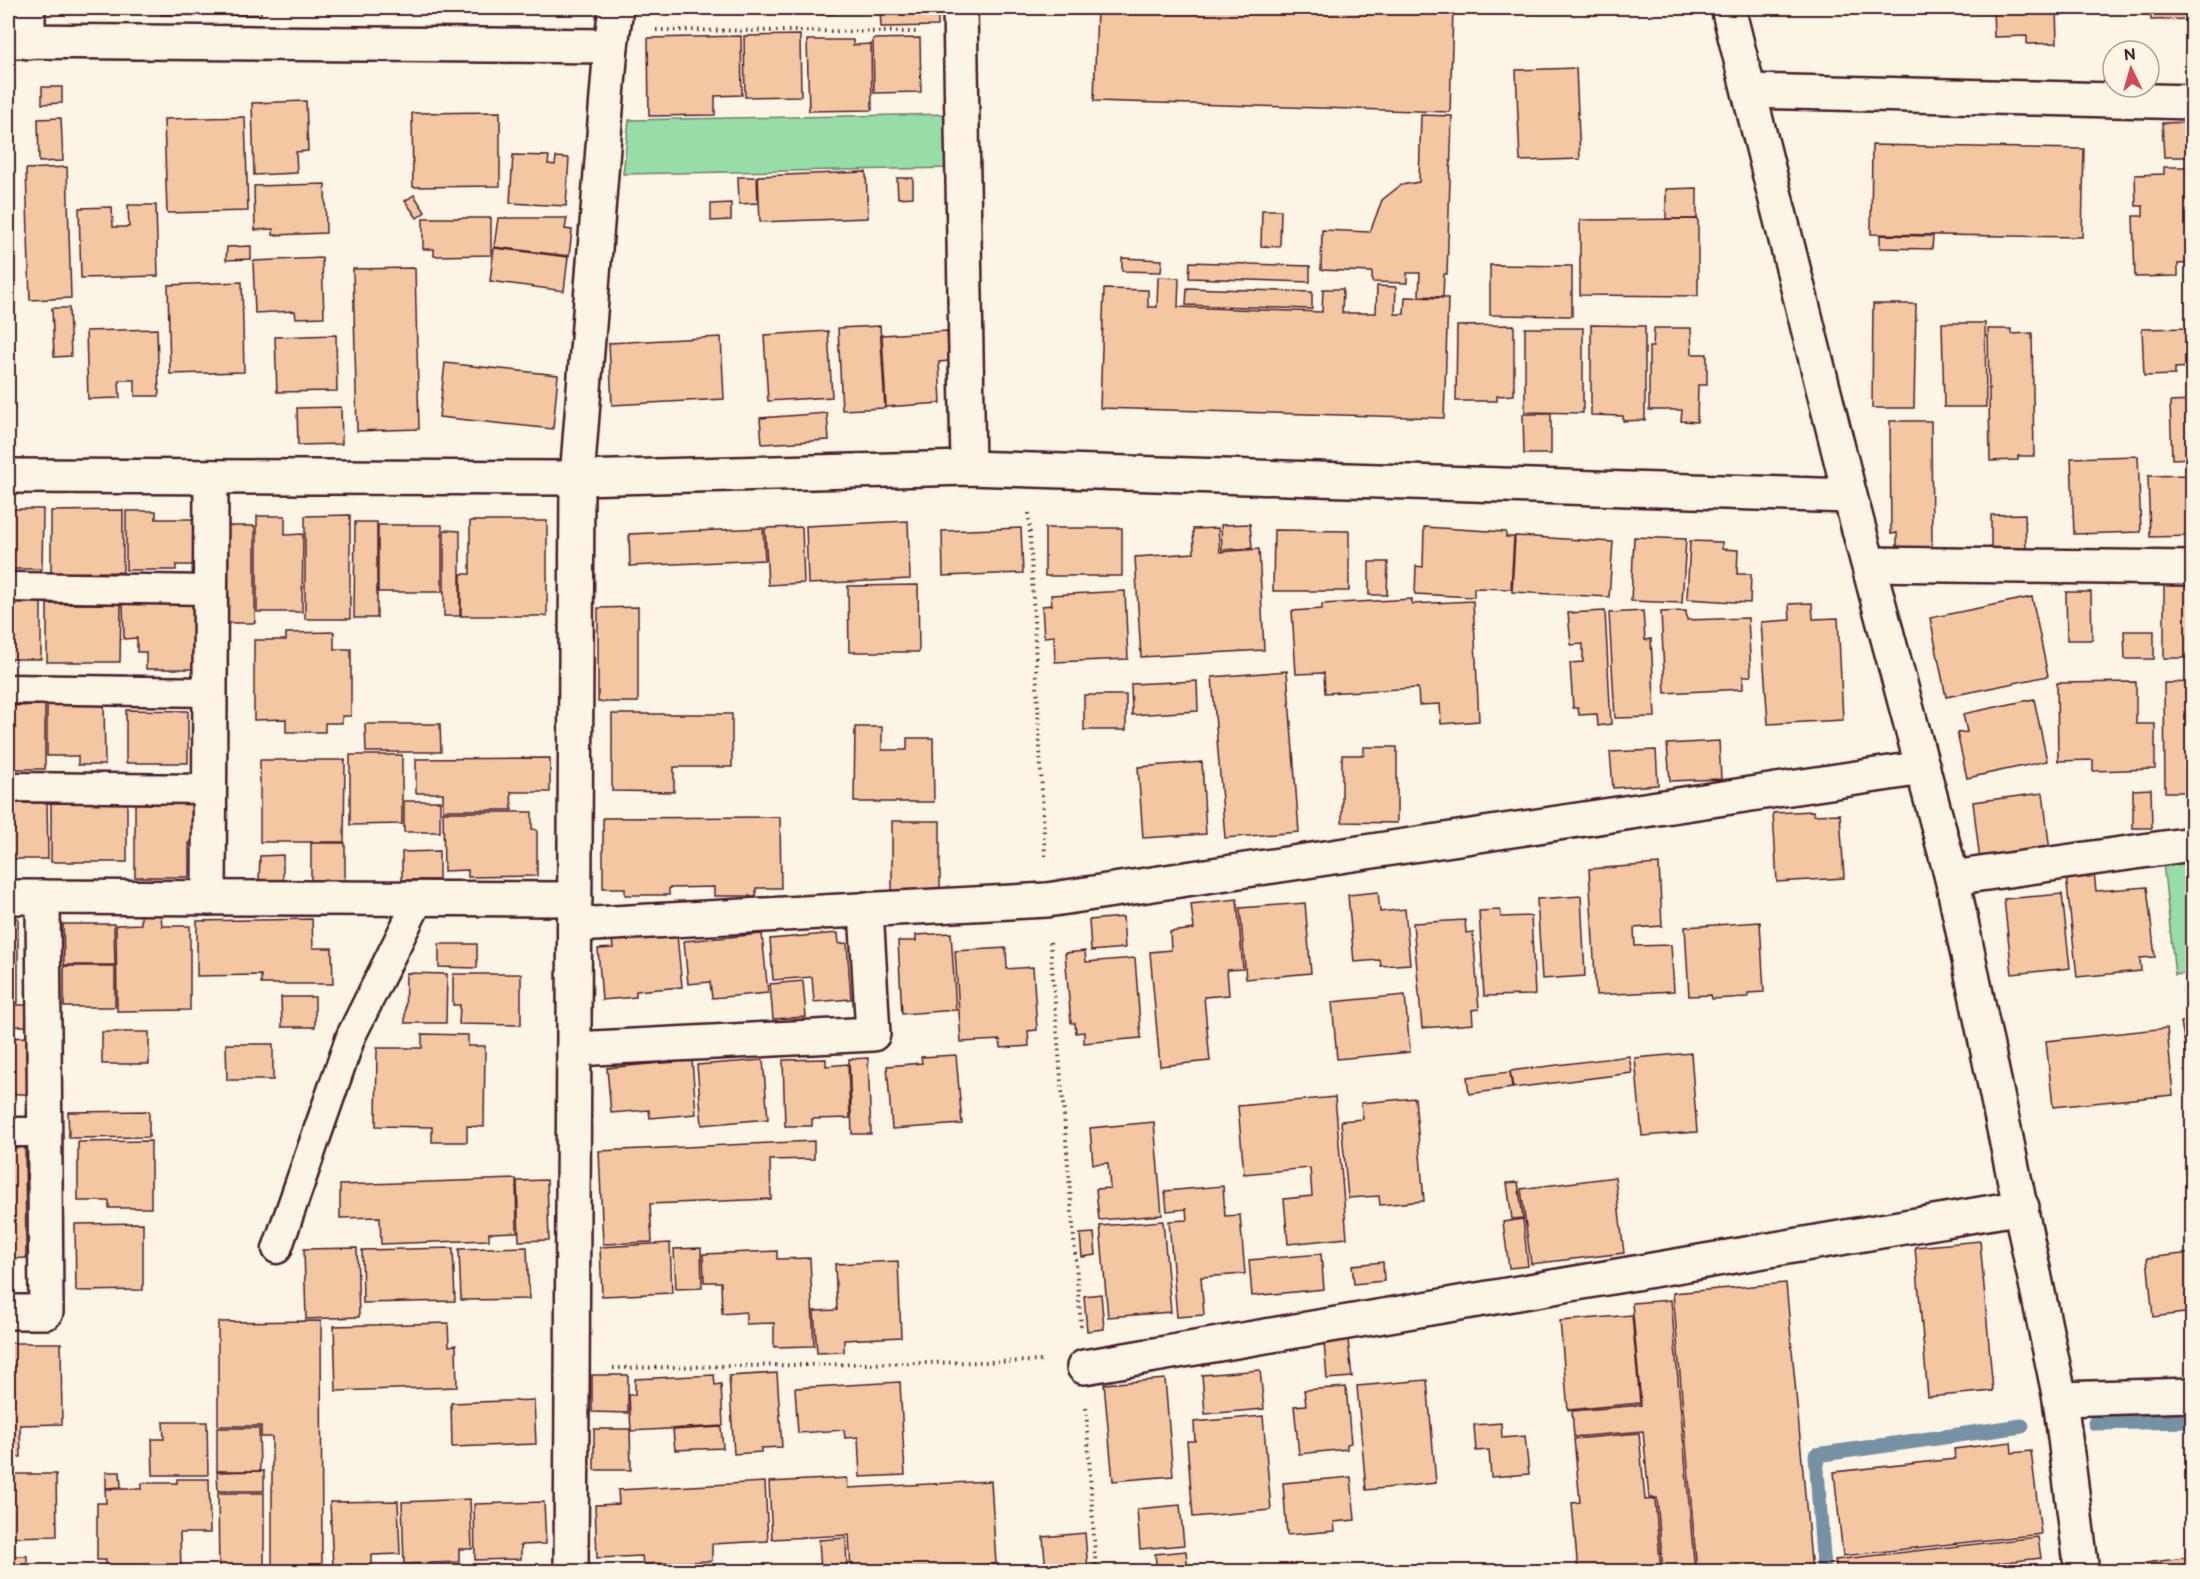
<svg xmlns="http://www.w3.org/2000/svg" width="2200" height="1579" font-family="'Balsamiq Sans',sans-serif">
	<rect width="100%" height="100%" fill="#fcf5e5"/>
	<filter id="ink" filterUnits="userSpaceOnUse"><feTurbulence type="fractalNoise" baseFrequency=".0167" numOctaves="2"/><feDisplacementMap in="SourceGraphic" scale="12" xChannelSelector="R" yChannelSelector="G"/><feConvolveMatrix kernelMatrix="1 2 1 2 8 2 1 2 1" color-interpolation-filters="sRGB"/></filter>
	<g filter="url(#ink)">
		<g fill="#98dca8" stroke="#717e6a" stroke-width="1.5">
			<path d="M952 114 954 168 623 174 629 120Z"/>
			<path d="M2192 857V973L2175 975 2163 862Z"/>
		</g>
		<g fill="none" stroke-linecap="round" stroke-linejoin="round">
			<g stroke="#7691a4" stroke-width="15">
				<path d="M2095 1423 2192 1421"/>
				<path d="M1824 1572 1816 1455 2022 1426"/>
			</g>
		</g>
		<g fill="#f3c7a2" stroke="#4a1f2b" stroke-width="1.5">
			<rect x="161" y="8" width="35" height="7"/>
			<rect x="228" y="8" width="33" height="7"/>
			<path d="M520 8H597V9L520 10Z"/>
			<rect x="800" y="8" width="34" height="6"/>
			<path d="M880 8H938V26L881 27Z"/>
			<path d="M1097 8H1453L1450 112 1094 101Z"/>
			<path d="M1993 8H2056L2057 43 2027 44V36L1994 37Z"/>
			<path d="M2151 8H2192V19L2151 20Z"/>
			<path d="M800 35 801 96 745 97 744 36Z"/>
			<path d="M741 36 742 95 715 96V115L649 116 648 38Z"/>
			<path d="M920 38 921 92 874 93 873 39Z"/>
			<path d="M807 40H853V45L871 44 872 110 809 111Z"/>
			<path d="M1576 68 1580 159 1520 161 1516 70Z"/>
			<path d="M42 87H62V103L42 104Z"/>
			<path d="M306 101 308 151 296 152 297 173 254 175 252 103Z"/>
			<path d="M500 112V186L413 187 412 113Z"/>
			<path d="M1421 115 1452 116 1447 274H1444L1443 297 1419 296 1420 273H1407V283L1372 282V272L1321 270 1322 230 1370 232 1382 200 1401 185 1419 182Z"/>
			<path d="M245 117 248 211 167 213 164 119Z"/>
			<path d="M61 118 63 161 39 162 38 119Z"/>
			<path d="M2192 122V157H2164L2162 123Z"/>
			<path d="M1872 145 2084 149 2082 237 1871 234Z"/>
			<path d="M513 155 549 156 548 164 555 165 556 157 569 158 566 206 510 203Z"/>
			<path d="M67 167 71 298 30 300 26 169Z"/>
			<path d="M2164 167H2192V263L2178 264V276L2135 277 2133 216H2143V206H2136L2135 175 2164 174Z"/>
			<path d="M866 172 868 218 760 222 758 176Z"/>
			<path d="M738 177H757L758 203 739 204Z"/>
			<path d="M897 178H913V197L898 198Z"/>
			<path d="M325 184 326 233 273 235V229L255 230 254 186Z"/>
			<path d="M1697 188V219H1666V189Z"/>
			<path d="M414 195 425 212 417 218 405 201Z"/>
			<path d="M731 203V220L711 221V204Z"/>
			<path d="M128 205H156L158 276 81 278 79 208 112 207 113 227H129Z"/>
			<path d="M1262 210H1281L1280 247 1261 246Z"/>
			<path d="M423 218H491V255L434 256V249H423Z"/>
			<path d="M498 218H567L565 229 572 230 569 256 494 247Z"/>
			<path d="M1698 219V296L1580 295V220Z"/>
			<path d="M1880 235 1933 236 1932 249 1880 248Z"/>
			<path d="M251 246V259L226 260 227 247Z"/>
			<path d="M494 248 568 257 564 291 490 281Z"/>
			<path d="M322 258 324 317 296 318 295 311 255 313 253 261Z"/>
			<path d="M1122 258 1162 260 1161 272 1122 271Z"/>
			<path d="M1190 262 1310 266V282L1189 278Z"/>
			<path d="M1490 265 1572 266V316L1490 315Z"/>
			<path d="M415 268 419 429 357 431 353 269Z"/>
			<path d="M1158 277 1179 278 1178 307 1322 312 1323 289H1343L1342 313H1376L1377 286 1396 287 1395 314H1404L1405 297 1448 298 1444 418 1100 408 1104 289 1148 290V307H1157Z"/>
			<path d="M242 282 244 372 170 374 168 285Z"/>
			<path d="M1187 288 1312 292V309L1186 305Z"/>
			<path d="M1873 304H1916L1914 408H1872Z"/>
			<path d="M52 308H69L71 356 54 357Z"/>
			<path d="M1942 323H1985L1986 407H1944Z"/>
			<path d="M1514 325V395L1497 396V401H1456L1457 326Z"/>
			<path d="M1591 325 1645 326V420L1623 421V416L1591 415Z"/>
			<path d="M880 326 885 408 842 410 838 328Z"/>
			<path d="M1525 328H1583V413L1525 412Z"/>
			<path d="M1654 328H1691L1692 354H1707V385H1698L1697 422 1681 421 1682 410H1649V347H1653Z"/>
			<path d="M2192 328V367L2175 368V375L2144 376 2142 329Z"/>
			<path d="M157 329 159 396H135V380H119L120 398 88 399 86 331Z"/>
			<path d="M1988 329H2011V334L2032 333 2034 456H2018V460L1990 461Z"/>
			<path d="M828 331 832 397 768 401 764 335Z"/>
			<path d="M947 331 949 361 939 362 941 403 886 407 882 335Z"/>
			<path d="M336 335 337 391 277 392 275 337Z"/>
			<path d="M721 337 724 399 612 405 609 343Z"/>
			<path d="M445 363 558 375 553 429 439 417Z"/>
			<path d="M2192 401V458L2172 459 2170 402Z"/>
			<path d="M341 407 342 444 298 445 297 408Z"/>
			<path d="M827 413 829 440 762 444 760 418Z"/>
			<path d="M1523 414H1551V454H1524Z"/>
			<path d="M1890 421H1931L1932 547 1897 548V533L1891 534Z"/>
			<path d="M2138 456 2141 532 2074 534 2071 458Z"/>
			<path d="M2192 475V536L2150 537 2148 476Z"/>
			<path d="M8 509H43L42 569H8Z"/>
			<path d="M123 510V572L51 573V511Z"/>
			<path d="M126 511H156V519H194V565H176V570H126Z"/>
			<path d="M2025 514 2026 552 1991 553V515Z"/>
			<path d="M350 515V619H305V516Z"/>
			<path d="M257 516H285V535L303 534 302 612H257Z"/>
			<path d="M470 521H547V616H461V574H470Z"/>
			<path d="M908 521 910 579 808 584 806 526Z"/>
			<path d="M355 522H377V618H354Z"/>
			<path d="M1250 524 1252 548 1222 550 1221 525Z"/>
			<rect x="378" y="525" width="64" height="67"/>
			<rect x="225" y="526" width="30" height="97"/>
			<path d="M802 527 804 583 768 585 765 528Z"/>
			<path d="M1424 527 1506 532V537H1514L1511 589 1474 588V597L1415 594 1416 566 1423 567Z"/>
			<path d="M763 528 765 560 630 566 629 534Z"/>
			<path d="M1021 528 1023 573 943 576 942 531Z"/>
			<rect x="1045" y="528" width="77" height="48"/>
			<path d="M1218 528 1220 552 1259 549 1264 650 1141 657 1135 557 1194 553 1193 529Z"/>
			<path d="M444 530 460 531V616H444Z"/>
			<path d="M1274 530 1349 531V591H1273Z"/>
			<path d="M1515 536 1613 542 1609 597 1512 592Z"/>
			<path d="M1634 537 1686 539 1682 603 1631 601Z"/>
			<path d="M1690 541 1722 542V549L1738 550 1737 574H1751L1750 603 1687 599Z"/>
			<path d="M1369 562H1388L1387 595H1369Z"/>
			<path d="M918 585 919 652H849L848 586Z"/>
			<rect x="2164" y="585" width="28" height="73"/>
			<path d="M1125 591 1128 659 1055 662 1054 636 1044 637 1042 606 1052 605 1051 595Z"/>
			<path d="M2066 592H2091L2092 640H2067Z"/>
			<path d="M2032 597 2048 676 1946 697 1930 618Z"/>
			<path d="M1412 599V604L1473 601 1479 721 1441 724 1440 704 1419 705 1418 688 1325 693 1324 673 1296 674 1292 611 1322 609V604Z"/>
			<rect x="8" y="602" width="33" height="57"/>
			<path d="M1812 603 1813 619 1838 618 1843 720 1768 724 1761 622 1790 620 1789 604Z"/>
			<path d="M47 604H121L120 662H47Z"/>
			<path d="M123 604H196V669H146V652H137V638L124 639Z"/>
			<path d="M638 607V702H598V608Z"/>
			<path d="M1605 611 1611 724 1598 726 1597 714 1579 715 1578 708H1573L1570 663 1583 662V644L1571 645 1568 613Z"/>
			<path d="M1643 611 1645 640 1651 639 1655 717 1615 718 1609 613Z"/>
			<path d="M1686 611 1687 620 1748 618 1751 676H1743V689L1665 693 1661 612Z"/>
			<path d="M2124 631H2154V659H2125Z"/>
			<path d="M334 632V649H351V716H342V723H325V732H286V719L254 720V640H286V633Z"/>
			<path d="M1287 671 1299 832 1225 838 1212 677Z"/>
			<path d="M1197 681 1198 711 1132 715 1131 684Z"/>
			<path d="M2136 682V724H2155V769L2093 771V760L2058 761 2057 683Z"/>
			<path d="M2192 682V792H2165L2164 683Z"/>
			<rect x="1084" y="695" width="42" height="35"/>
			<path d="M2034 699 2047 761 1967 778 1957 733 1967 732 1963 714Z"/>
			<path d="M104 702 105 765H78V756H47V703Z"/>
			<path d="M45 705V769H8V706Z"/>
			<path d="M126 710 188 711V763H126Z"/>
			<path d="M612 714H732V767H674V792L612 791Z"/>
			<path d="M365 724H440L441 752H366Z"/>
			<path d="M855 727H882V750H907V738H933L934 802H854Z"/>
			<path d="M1719 741 1721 779 1670 781 1667 744Z"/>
			<path d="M1364 747H1397V823L1342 822V755H1364Z"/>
			<path d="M1656 750 1658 785 1613 788 1610 752Z"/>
			<path d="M350 755H402V824L350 825Z"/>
			<path d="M550 758V792H511L512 810H443V793H416V759Z"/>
			<path d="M260 760H345L344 842H260Z"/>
			<path d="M1202 762 1206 834 1143 838 1138 767Z"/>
			<path d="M2151 789 2152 828H2133V790Z"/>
			<path d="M2043 793 2050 852 1980 861 1973 802Z"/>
			<rect x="404" y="801" width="36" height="31"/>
			<rect x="51" y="802" width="76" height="60"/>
			<path d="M8 803H47L48 859H9L8 865Z"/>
			<path d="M135 803H194V843H189V877H135Z"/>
			<path d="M1813 811 1814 815 1840 814 1844 878 1777 882 1773 813Z"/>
			<path d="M443 812H532V829L537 830V876L468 877V870L444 871Z"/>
			<path d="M780 817 781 888H756V896H714V887L669 888V895H625V888H603V818Z"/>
			<rect x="892" y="821" width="48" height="70"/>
			<rect x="311" y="843" width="34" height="39"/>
			<path d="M439 851V880H402V852Z"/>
			<path d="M283 855V881H259L260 856Z"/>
			<path d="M1659 864 1662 926 1634 928 1635 946 1671 945 1674 991 1596 995 1589 869Z"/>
			<path d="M2094 873 2096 891 2147 887 2155 957 2140 958 2141 971 2077 977 2066 875Z"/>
			<path d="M1378 892 1380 912 1405 909 1410 964 1381 966 1380 960 1354 962 1348 895Z"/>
			<path d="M2062 894 2070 968 2012 974 2004 899Z"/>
			<path d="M1581 896 1585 976 1542 979 1537 899Z"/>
			<path d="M1237 899 1243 969 1227 970 1229 995 1204 997 1210 1061 1160 1066 1150 952 1171 950 1170 932 1194 929 1191 904Z"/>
			<path d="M1305 903 1311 973 1246 979 1240 908Z"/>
			<path d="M1500 910 1501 917 1531 916 1535 995 1484 996 1479 911Z"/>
			<path d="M141 915H161L162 926H190V1010L117 1011 116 925 141 924Z"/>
			<path d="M1123 917 1125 948 1091 951 1089 920Z"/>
			<rect x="8" y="918" width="10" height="85"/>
			<path d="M312 919 313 948H332L333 984H261V975L197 976V921Z"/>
			<path d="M1465 920 1466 933 1473 932 1479 1009 1472 1010 1473 1024 1422 1028 1413 923Z"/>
			<path d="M1760 922 1764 992 1748 993V997L1712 999 1711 995 1689 996 1685 927Z"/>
			<path d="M63 924H114L115 965H64Z"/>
			<path d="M838 933 839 944 847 943 851 999 814 1002 812 977 773 980 770 939Z"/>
			<path d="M951 933 956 1010 902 1014 898 941H916V935Z"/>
			<path d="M762 934 768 993 712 998 710 982 688 984 684 941Z"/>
			<path d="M677 935 682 987 636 991V997L602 1000 598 949 613 948 612 940Z"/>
			<path d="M439 944H477V968L439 967Z"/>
			<path d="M1006 948 1007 969 1033 967 1037 1030 1028 1031 1029 1046 1001 1048 1000 1040 961 1042 955 951Z"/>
			<path d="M1085 951 1086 962 1135 958 1141 1038 1084 1043V1032L1076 1033 1075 1023H1071L1065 953Z"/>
			<rect x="64" y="966" width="51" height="41"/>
			<path d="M406 973 447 974 446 1023H405Z"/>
			<path d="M453 974H521V1025L459 1024 460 1005H453Z"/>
			<path d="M803 981 806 1017 773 1019 770 984Z"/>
			<path d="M2192 988V1073H2190L2181 1022 2187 1021 2183 990Z"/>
			<path d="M1405 995 1410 1052 1337 1059 1332 1002Z"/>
			<path d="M281 997H315V1027H282Z"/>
			<rect x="13" y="1005" width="18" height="21"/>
			<path d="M2167 1028 2173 1095 2053 1107 2046 1041Z"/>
			<rect x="102" y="1032" width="47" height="32"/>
			<path d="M422 1034 468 1035V1046H485L484 1127 467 1126V1142H432V1127L376 1126 377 1048H422Z"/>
			<path d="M26 1037V1058L32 1057 33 1094H8V1038Z"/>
			<path d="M226 1044H273V1080H227Z"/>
			<path d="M1691 1053 1697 1132 1642 1136 1635 1058Z"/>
			<path d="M956 1055 962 1124 892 1129 887 1066 922 1063 921 1057Z"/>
			<path d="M1629 1056 1632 1073 1513 1088 1510 1071Z"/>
			<path d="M868 1058 871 1134H852L849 1059Z"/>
			<path d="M826 1059V1066L848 1064 850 1118 812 1119V1126H785L783 1060Z"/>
			<path d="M692 1060 696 1114 650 1118 649 1110 611 1113 607 1068Z"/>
			<path d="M763 1060 768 1119 702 1125 697 1065Z"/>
			<path d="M1510 1072 1512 1088 1469 1094 1467 1077Z"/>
			<path d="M1335 1097 1347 1238 1288 1244 1284 1199 1312 1196 1310 1168 1244 1174 1238 1106Z"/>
			<path d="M1415 1098 1424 1201 1380 1205 1379 1196 1348 1198 1341 1121 1363 1119 1361 1103Z"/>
			<path d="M149 1111V1137L69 1138 68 1112Z"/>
			<path d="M1154 1122 1162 1215 1099 1220 1096 1189 1110 1188 1108 1163 1093 1164 1090 1128Z"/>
			<path d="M151 1141V1208H109V1201H78V1142Z"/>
			<path d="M814 1141V1159L770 1160 771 1199 650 1204 652 1242 603 1244 599 1151Z"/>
			<path d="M8 1146H25L26 1258 8 1259Z"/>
			<path d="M1615 1177 1624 1253 1531 1264 1521 1189Z"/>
			<path d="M516 1179 517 1232 489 1233V1240L381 1244 380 1217 340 1218V1185Z"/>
			<path d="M547 1180 549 1240 519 1241 517 1181Z"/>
			<path d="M1518 1182 1523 1218 1512 1219 1507 1183Z"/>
			<path d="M1223 1186 1225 1216 1240 1215 1245 1274 1201 1277 1204 1315 1177 1317 1169 1221 1187 1220 1186 1209 1167 1211 1165 1191Z"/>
			<path d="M1523 1219 1528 1266 1509 1268 1503 1222Z"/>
			<path d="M1163 1221 1171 1312 1108 1317 1100 1226Z"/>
			<path d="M143 1223V1290L76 1291 75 1224Z"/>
			<path d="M1094 1233 1096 1255 1082 1257 1080 1234Z"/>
			<path d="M1980 1241 1993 1391 1928 1397 1915 1247Z"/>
			<path d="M670 1243 672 1293 602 1296 600 1247Z"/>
			<path d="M527 1247 529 1299 461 1300 459 1249Z"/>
			<path d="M357 1248 359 1317 306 1319 304 1249Z"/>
			<path d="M453 1248 455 1301 363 1303 362 1250Z"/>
			<path d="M701 1248 702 1288 676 1289 674 1249Z"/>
			<path d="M777 1251V1259L810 1258 814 1346 774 1347V1323L746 1324V1312L722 1314 721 1282H704L703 1254Z"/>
			<path d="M2192 1253V1312L2153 1317 2147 1258Z"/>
			<path d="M1321 1254 1324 1289 1252 1296 1249 1260Z"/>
			<path d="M898 1261 901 1337 844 1340V1352L817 1353 814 1311 837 1310 835 1264Z"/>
			<path d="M1383 1262 1384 1281 1354 1284 1352 1265Z"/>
			<path d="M1786 1283 1812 1572H1697L1673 1293Z"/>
			<path d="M1101 1294 1104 1329 1087 1331 1084 1296Z"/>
			<path d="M1671 1300 1695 1572H1663L1657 1498H1649L1643 1431 1574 1437 1572 1411 1641 1405 1632 1303Z"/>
			<path d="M1632 1315 1640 1403 1568 1410 1560 1321Z"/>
			<path d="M321 1321 322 1572H272V1437H261V1426H218V1322Z"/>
			<path d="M448 1323 449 1346 456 1345 457 1387 336 1391 334 1326Z"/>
			<path d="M1348 1340 1352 1377 1327 1379 1324 1342Z"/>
			<path d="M8 1343H61L62 1424 20 1425 21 1457H8Z"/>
			<path d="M1260 1370 1264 1409 1205 1414 1202 1375Z"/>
			<path d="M777 1373 782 1447 761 1448V1452L734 1454 729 1376Z"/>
			<path d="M592 1375H628V1413L592 1412Z"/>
			<path d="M714 1375 715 1385 721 1384 723 1426 631 1431 629 1395H635V1379Z"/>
			<path d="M1165 1379 1173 1476 1113 1481 1104 1384Z"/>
			<path d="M1427 1380 1436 1483 1366 1490 1357 1386Z"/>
			<path d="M900 1382 905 1475 860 1477 858 1437 845 1438 844 1430 798 1433 795 1388Z"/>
			<path d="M1346 1387 1351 1443 1347 1444V1449L1299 1454 1294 1406 1306 1405 1304 1390Z"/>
			<path d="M534 1400 536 1444 452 1447 451 1403Z"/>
			<path d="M1263 1416 1271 1510 1193 1517 1187 1441H1195L1194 1422Z"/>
			<path d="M163 1422H207L208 1475H153L152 1439H164Z"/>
			<path d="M1501 1423 1502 1438 1525 1436 1529 1474 1491 1477 1489 1450 1476 1451 1474 1425Z"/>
			<path d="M721 1427 723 1448 675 1450 673 1430Z"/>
			<path d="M217 1428H259L260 1471H217Z"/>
			<path d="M594 1429H630L631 1470H594Z"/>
			<path d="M1639 1433 1645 1500 1655 1499 1661 1572H1578L1572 1503 1580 1502 1574 1439Z"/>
			<path d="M2011 1442 2012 1453 2031 1451 2041 1534 1843 1556 1834 1472 1955 1459 1954 1449Z"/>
			<path d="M264 1471V1491H218L217 1472Z"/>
			<path d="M106 1472H120L121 1487 106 1488Z"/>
			<path d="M8 1474H56L57 1536 8 1537Z"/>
			<path d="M1351 1477 1355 1520 1334 1522 1335 1531 1287 1535 1283 1483Z"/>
			<path d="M847 1478 848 1488 991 1481 996 1564 851 1572 849 1535 772 1539 769 1482Z"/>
			<path d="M177 1479H209L210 1533H180L181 1570 135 1571V1565H105L106 1560H97V1503H106L105 1489H142V1483H177Z"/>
			<path d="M765 1482 768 1541 712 1544V1561L643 1564 642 1556 597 1558 595 1505 619 1504 618 1490Z"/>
			<path d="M218 1493H264V1572H219Z"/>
			<path d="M470 1499 472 1549H459V1562L404 1564 402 1502Z"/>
			<path d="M398 1501 400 1554 372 1555V1566L333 1568 330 1502Z"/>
			<path d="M544 1502 546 1544 521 1545V1559L475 1560 474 1504Z"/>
			<path d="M1180 1505 1184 1545 1140 1549 1137 1509Z"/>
			<path d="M1085 1533 1088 1570 1046 1572 1043 1537Z"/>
			<path d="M2038 1537 2041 1558 1999 1563 2000 1572H1837L1835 1560Z"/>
			<path d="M846 1538 847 1572H821L819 1540Z"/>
			<path d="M1186 1551 1188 1572H1157L1155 1554Z"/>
			<rect x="8" y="1556" width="19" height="16"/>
			<path d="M2192 1557V1572H2115L2147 1568 2146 1563Z"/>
			<path d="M1154 1566 1155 1572H1137V1568Z"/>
		</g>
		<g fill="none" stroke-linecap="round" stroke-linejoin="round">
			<g stroke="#4a1f2b" stroke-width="33">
				<g id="lane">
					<path d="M8 587 211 590"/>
					<path d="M8 689 210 692"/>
					<path d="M8 787 209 789"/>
					<path d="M8 1132H45"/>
					<path d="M277 1249 351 1036 419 899"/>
				</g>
			</g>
			<g stroke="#4a1f2b" stroke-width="38">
				<g id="street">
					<path d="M28 8V42"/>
					<path d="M960 8 968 468"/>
					<path d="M1728 8 1850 496 1952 878 2060 1399 2082 1572"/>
					<path d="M8 41 611 46"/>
					<path d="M1749 91 2192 102"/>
					<path d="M1869 564 2192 568"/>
					<path d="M1952 878 2192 844"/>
					<path d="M8 897 575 899"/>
					<path d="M209 898 211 477"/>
					<path d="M575 925 1047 900 1923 768"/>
					<path d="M574 1049 873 1034 866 909"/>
					<path d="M8 1312H46L43 897"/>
					<path d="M1084 1367 2022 1207"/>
					<path d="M2060 1399 2192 1395"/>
					<path d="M571 1572 577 478 611 46 616 8"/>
				</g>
			</g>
			<g stroke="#4a1f2b" stroke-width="38">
				<path id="secondary" d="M8 476 577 478 968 468 1850 496"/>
			</g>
			<g stroke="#4a1f2b" stroke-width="4" stroke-dasharray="1.5 4.5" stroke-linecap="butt">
				<path d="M656 30 919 32"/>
				<path d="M1029 513 1045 856"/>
				<path d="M1050 942 1081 1326"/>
				<path d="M613 1368 1044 1361"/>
				<path d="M1086 1408 1096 1572"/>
			</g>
			<use href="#lane" stroke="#fcf5e5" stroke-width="28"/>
			<use href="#street" stroke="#fcf5e5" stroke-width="33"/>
			<use href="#secondary" stroke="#fcf5e5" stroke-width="33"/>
		</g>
	</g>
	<rect width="2200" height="1579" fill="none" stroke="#fcf5e5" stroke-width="30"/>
	<rect x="15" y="15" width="2170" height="1549" fill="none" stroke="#4a1f2b" stroke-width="2" filter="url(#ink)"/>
	<g transform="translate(2131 69) rotate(355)"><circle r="28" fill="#fcf5e5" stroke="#b59f9b" stroke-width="1.5"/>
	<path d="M0-4.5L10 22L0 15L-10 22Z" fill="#d1495b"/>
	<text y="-9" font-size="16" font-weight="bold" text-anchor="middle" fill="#4a1f2b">N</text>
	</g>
</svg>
